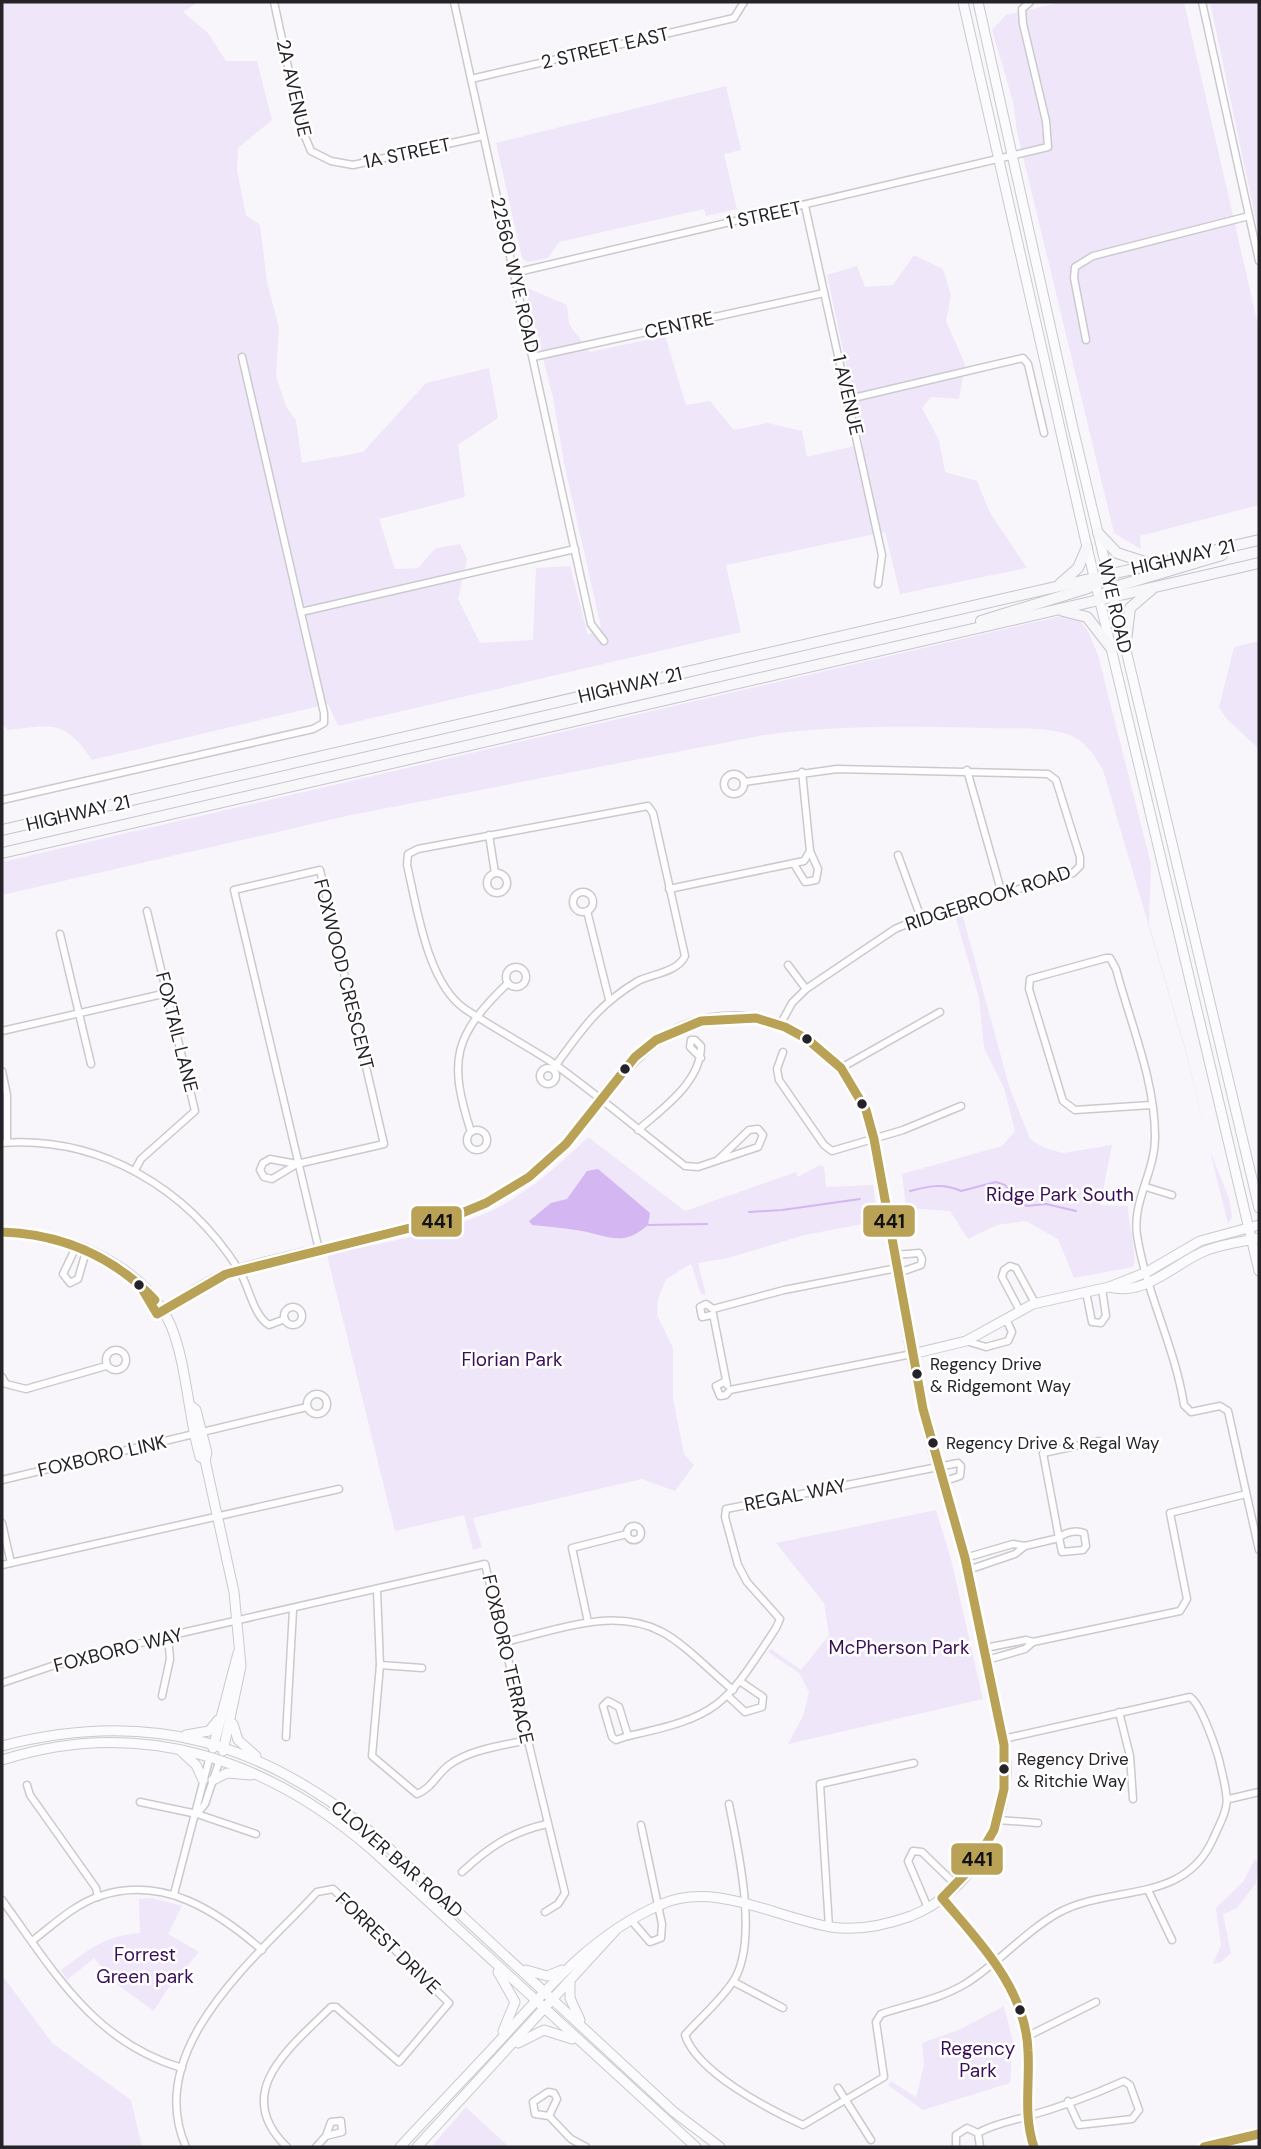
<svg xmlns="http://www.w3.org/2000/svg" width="1261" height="2149" font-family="'DM Sans',sans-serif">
	<rect width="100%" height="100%" fill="#f8f6fb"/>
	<g fill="#efe6f9">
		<path d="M2 2H198L183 12 208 33 226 61H257L272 120 238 148 237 170 246 215 260 225 267 282 279 328 276 376 286 407 296 420 302 463 363 452 426 383 489 368 498 418 458 445 465 497 379 519 395 569 418 568 436 548 460 544 467 559 458 599 480 643 533 640 536 568 570 566 588 635 601 627 565 468 553 398 525 287 567 305 569 324 590 352 665 336 686 405 710 401 734 430 768 423 802 431 807 457 863 444 827 275 857 266 865 287 893 285 914 255 943 269 951 295 946 321 965 364 959 399 931 397 922 408 939 440 945 472 977 481 990 513 1027 568 900 594 885 532 726 565 741 632 338 726 328 704 92 760C65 719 52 725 7 730L2 722Z"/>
		<path d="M1062 2H1184L1259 329V505L1140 536 1141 549 1114 533 1017 132 1013 102 992 30 1006 15Z"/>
		<path d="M1210 2H1259V235Z"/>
		<path d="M726 86 741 150 724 154 737 209 706 216 704 209 559 242 548 258 528 262 522 258 496 143Z"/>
		<path d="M1061 616 1083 619 1082 623 1089 633 1098 655 1151 864 1149 924 1185 1047 1210 1151 1229 1198 1232 1217 1228 1224 1185 1050 1103 770C1095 756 1085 741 1070 735 1043 726 1012 729 984 728 910 726 838 725 764 735L351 815 2 895V862Z"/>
		<path d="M1259 641V749L1226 718 1219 707 1234 647Z"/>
		<path d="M962 913 1009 1086 1030 1139 1044 1148 1063 1153 1112 1145 1100 1205 1128 1206C1128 1224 1138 1255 1133 1267L1074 1278 1058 1239 1026 1221 997 1225 968 1239 950 1211 906 1208 902 1174 1002 1146 1015 1131 1004 1088 984 1048 979 998 955 915 961 916Z"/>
		<path d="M588 1137 685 1211 796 1172 798 1177 820 1165 824 1167 826 1187 873 1185 878 1221 805 1235 728 1258 698 1263 706 1295 701 1294 691 1264 666 1279 658 1299 657 1315 673 1348V1398L684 1454 694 1465 675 1491 642 1479 473 1518 482 1547 473 1550 464 1515 395 1531 327 1255C378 1243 435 1235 484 1214 524 1197 558 1166 588 1137Z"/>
		<path d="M936 1510 951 1559 983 1699 788 1744 803 1716 809 1692 799 1673 768 1652 771 1649 801 1670 829 1635 824 1603 776 1543Z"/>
		<path d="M1255 1859 1259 1864 1256 1883 1237 1908 1223 1914 1231 1953 1221 1962 1213 1964 1221 1945 1216 1908 1243 1882Z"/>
		<path d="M152 1898 182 1906 168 1934 199 1952 166 1991 154 2011 118 1985 94 1958 67 1980 61 1970C90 1949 104 1936 140 1933L139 1899Z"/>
		<path d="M2 1975 52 2043 131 2100 142 2147H2Z"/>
		<path d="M1004 2006 1013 2042 1010 2083 923 2110 888 2085 891 2081 916 2097 924 2065 922 2043 961 2029Z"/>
		<path d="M466 2107 470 2111 509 2147H431Z"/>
	</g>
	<path fill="#d4b6f3" d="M598 1169 650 1213 648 1225C621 1249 606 1234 576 1230 562 1228 546 1226 532 1225L529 1221 551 1203 567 1199 587 1171Z"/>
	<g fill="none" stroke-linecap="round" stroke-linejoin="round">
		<g stroke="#d4b6f3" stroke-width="2">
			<path d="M910 1191C928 1186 943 1183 961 1191L996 1182 1005 1185 1017 1201 1027 1206 1046 1204 1076 1211"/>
			<path d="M749 1212 782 1210 860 1199"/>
			<path d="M648 1225 707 1224"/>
		</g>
		<g stroke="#cbc9ce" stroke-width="9">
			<g id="street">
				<path d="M274 2 301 127 311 151 331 161 353 165 483 136"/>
				<path d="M454 2 591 624 604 641"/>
				<path d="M1202 2 1259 261"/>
				<path d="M471 79 734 18 744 2"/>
				<path d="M805 206 882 555 878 584"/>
				<path d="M514 273 1048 147 1046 121 1023 24 1022 9 1030 2"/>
				<path d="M1086 340 1074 278 1075 267 1093 256 1249 216"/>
				<path d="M533 357 824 293"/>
				<path d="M849 399 1023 358 1028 364 1044 433"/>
				<path d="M301 612 575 549"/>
				<path d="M967 770 1002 894"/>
				<circle cx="734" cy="784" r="10"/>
				<path d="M744 782 837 769 1048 774 1056 780 1080 857V866L1073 873 921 918 895 929 806 989 792 1003 780 1025"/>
				<path d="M2 800 313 729 324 723V713L242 357"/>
				<path d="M489 835 495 873"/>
				<path d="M898 855 921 918"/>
				<path d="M794 864 805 882 816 880 818 869 810 851"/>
				<circle cx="497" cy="883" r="10"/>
				<path d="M669 889 804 861 810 851 802 772"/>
				<circle cx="583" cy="902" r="10"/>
				<path d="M587 911 609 999"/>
				<path d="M60 934 91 1064"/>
				<path d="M788 965 806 989"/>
				<circle cx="516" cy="977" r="10"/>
				<path d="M2 1031 167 993"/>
				<path d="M783 1052 777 1069 779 1080 824 1145 832 1151 903 1130 961 1106"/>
				<circle cx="548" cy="1076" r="8"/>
				<path d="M841 1068 940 1012"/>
				<path d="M553 1069 556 1065C582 1029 599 1004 638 981 652 974 678 972 685 956L653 813 648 806 418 849 408 854 407 865C417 907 427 983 465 1009 494 1028 525 1045 553 1063 599 1096 641 1132 685 1166L698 1167 758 1147 763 1135 758 1129 749 1130 718 1160"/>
				<path d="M2 1071 7 1095V1142"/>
				<path d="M1151 1105 1075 1110 1063 1101 1029 989 1030 979 1106 958H1110L1116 969C1130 1022 1155 1080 1155 1136 1156 1170 1132 1201 1137 1235 1146 1293 1175 1347 1184 1405L1191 1412 1220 1406 1228 1411 1259 1550"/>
				<path d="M638 1130C663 1108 701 1082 701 1046L695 1040H691L690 1047 701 1058"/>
				<circle cx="477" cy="1140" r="10"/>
				<path d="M471 1132C448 1060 453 1036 508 983"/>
				<path d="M2 1143C100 1136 187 1188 239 1270 249 1286 253 1315 269 1325L285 1319"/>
				<path d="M297 1164 270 1159 263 1163 260 1170 264 1177 272 1179 297 1164 384 1144 320 870 234 890 319 1250"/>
				<path d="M135 1170 141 1159 195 1111 147 911"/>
				<path d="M1146 1187 1172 1195"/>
				<path d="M77 1245 63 1274 70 1283 78 1279 87 1248"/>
				<path d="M895 1255 919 1253 922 1259 921 1265 898 1273"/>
				<path d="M1086 1292 1092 1322 1101 1323 1106 1316 1102 1289"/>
				<circle cx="293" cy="1316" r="9"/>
				<path d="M1020 1311 1002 1277 1004 1270 1010 1266 1016 1268 1035 1303"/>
				<path d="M713 1314 727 1385"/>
				<path d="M712 1315 702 1317 700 1307 706 1304 713 1309 784 1290 897 1268"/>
				<path d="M966 1341 986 1347 1008 1341 1012 1332 1006 1319"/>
				<circle cx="116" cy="1360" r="10"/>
				<path d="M2 1377 6 1384 26 1389 106 1366"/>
				<path d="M724 1382 716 1386 720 1396 726 1395 730 1390 912 1354"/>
				<circle cx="317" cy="1404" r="10"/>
				<path d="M2 1480 307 1407"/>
				<path d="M2 1523 11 1563"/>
				<circle cx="634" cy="1533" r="7"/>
				<path d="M965 1558 1013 1544 1025 1546 1059 1538C1065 1532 1076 1530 1084 1533L1086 1546 1083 1550 1062 1552 1059 1538 1043 1453 1099 1441"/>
				<path d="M2 1565 339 1489"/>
				<path d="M968 1570 1015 1554 1025 1546"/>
				<path d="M377 1590 380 1665 372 1756 417 1794C431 1789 437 1774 449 1765 471 1749 501 1746 527 1740"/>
				<path d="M588 1622 572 1548 627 1534"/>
				<path d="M505 1642C554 1631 613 1606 662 1632 685 1644 712 1673 733 1690"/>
				<path d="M985 1648 1026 1640 1033 1642 1180 1611 1187 1599 1170 1513 1246 1494"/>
				<path d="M987 1660 1025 1649 1033 1642"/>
				<path d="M380 1665 422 1668"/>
				<path d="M2 1683 52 1666 168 1636 485 1564 565 1893 558 1904 545 1912"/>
				<path d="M162 1696 170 1659 168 1636"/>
				<path d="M728 1696 745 1712 762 1707 763 1697 741 1682"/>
				<path d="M608 1701 619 1707 628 1736 616 1740 612 1737 603 1706Z"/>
				<path d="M1119 1712 1130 1756 1133 1799"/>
				<path d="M628 1736C721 1716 725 1705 776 1628L780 1619 747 1582 738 1565 725 1517 726 1509 958 1463 961 1466 960 1476 942 1482"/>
				<path d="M286 1737 293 1610"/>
				<path d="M27 1785 30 1795 96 1888 98 1897"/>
				<path d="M1229 1799 1259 1792"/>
				<path d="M140 1802 197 1814 256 1834"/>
				<path d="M729 1804C738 1849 760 1944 732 1983 719 2002 700 2018 685 2035 697 2072 768 2109 803 2125L884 2077 876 2022 881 2014C910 2004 938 2000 965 1984 998 1964 1024 1932 1058 1913 1111 1884 1184 1905 1213 1839 1229 1804 1230 1806 1221 1768 1218 1753 1202 1705 1190 1697L1003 1739"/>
				<path d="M197 1814 205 1804 220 1759"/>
				<path d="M998 1820 1038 1823"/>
				<path d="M462 1872C489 1847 511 1832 547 1824"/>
				<path d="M1148 1890 1172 1940"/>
				<path d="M174 1894 210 1756"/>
				<path d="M2 1900C53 1970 93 2042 182 2068"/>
				<path d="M928 1908 908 1861 913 1851 922 1852 957 1886"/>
				<path d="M631 1920 650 1942 661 1938 662 1924 641 1825"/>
				<path d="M829 1927 820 1784 914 1763"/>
				<path d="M32 1941C53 1925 75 1904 100 1896 163 1875 217 1911 262 1950"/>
				<path d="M734 1982 783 2008"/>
				<path d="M1028 2036 1096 2002"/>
				<path d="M838 2088 871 2140"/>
				<path d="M549 2116 557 2099 554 2093 548 2092 533 2102 535 2114 549 2116 571 2139 586 2147"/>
				<path d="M978 2133C994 2124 1008 2122 1025 2117 1058 2108 1093 2095 1124 2081L1130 2085 1139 2110 1132 2119 1079 2125 1068 2101"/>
				<path d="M186 2147C142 2048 258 1956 317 1892L333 1889 449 2003 399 2062 336 2007H331C291 2047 230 2092 287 2147"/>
				<path d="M316 2147 326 2136 331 2122 341 2121 342 2132 326 2136"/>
				<path d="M956 2147V2135L967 2128 978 2133 980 2147"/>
			</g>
		</g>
		<g stroke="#cbc9ce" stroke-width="11">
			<g id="secondary">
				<path d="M963 2 1087 547 1259 1271"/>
				<path d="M978 2 1073 428 1259 1208"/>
				<path d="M2 1232C65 1231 144 1264 171 1326 187 1365 188 1416 200 1457L205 1460"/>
				<path d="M1109 1287C1145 1297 1175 1263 1205 1251 1222 1244 1241 1242 1259 1238"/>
				<path d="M163 1311C185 1297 208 1279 233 1271 331 1240 445 1238 530 1176 610 1118 633 1002 755 1018 801 1024 841 1062 861 1101 877 1131 880 1169 886 1202 898 1271 907 1340 922 1408 933 1457 950 1505 964 1553 975 1594 982 1636 989 1678 994 1708 1006 1738 1006 1769 1006 1800 996 1831 980 1857 964 1883 939 1905 911 1916 886 1925 857 1931 831 1927 777 1918 715 1881 662 1904 595 1933 551 1984 503 2037 469 2074 434 2110 400 2147"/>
				<path d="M912 1354 966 1341 1033 1304 1109 1287 1147 1272 1200 1241 1259 1225"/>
				<path d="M190 1405 196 1410 207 1453 205 1460 234 1592 241 1666 223 1751"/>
				<path d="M233 1724 238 1740 256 1756"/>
				<path d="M186 1735 209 1731 218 1720"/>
				<path d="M2 1746C149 1708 263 1742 377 1837L674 2112 720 2147"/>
				<path d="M213 1748 238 1653"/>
				<path d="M182 1752 196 1765 203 1780"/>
				<path d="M2 1760C139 1716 265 1758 371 1849L696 2147"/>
				<path d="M213 1780 227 1773 251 1775"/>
				<path d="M942 1898C975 1939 1018 1981 1027 2035 1033 2073 1018 2111 1034 2147"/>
				<path d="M526 1970 547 1976 562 1970"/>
				<path d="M498 1972 515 2002 503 2031"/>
				<path d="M570 1982V1998L580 2020"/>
				<path d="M518 2043 544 2030 572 2039"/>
				<path d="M417 2147 614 1932"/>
				<path d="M1204 2147 1259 2134"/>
			</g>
		</g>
		<g stroke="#c7c3cc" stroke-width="12">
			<g id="primary">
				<path d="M1098 533 1117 553 1151 564"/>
				<path d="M1060 584 1078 568 1087 547"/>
				<path d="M1099 599 1111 588 1222 555"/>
				<path d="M1063 611 1087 617 1111 648"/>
				<path d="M981 621 1088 588 1105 577"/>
				<path d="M1125 649 1130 608 1151 590"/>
				<path d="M2 830 1259 540"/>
				<path d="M2 853 1259 563"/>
			</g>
		</g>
		<use href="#street" stroke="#fefefe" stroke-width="6"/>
		<use href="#secondary" stroke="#fbfafc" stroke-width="9"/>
		<use href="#primary" stroke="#f7f6f9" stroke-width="10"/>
		<g stroke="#fff" stroke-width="14">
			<g id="bus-1">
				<path d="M2 1232C63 1234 113 1256 155 1300"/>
				<path d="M141 1287 157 1314 226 1274 450 1218 486 1203 529 1177 566 1144 635 1057 656 1040 701 1021 756 1018 785 1027 807 1039 841 1068 866 1110 874 1139 923 1409 965 1558 1004 1745V1789L994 1830 973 1866 942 1898C979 1942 1026 1989 1028 2051 1030 2084 1023 2115 1034 2147"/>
				<path d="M1204 2147 1259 2134"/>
			</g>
		</g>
		<use href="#bus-1" stroke="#b9a156" stroke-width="9"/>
	</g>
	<g fill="#252328" stroke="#fff" stroke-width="2.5">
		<circle cx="807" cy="1039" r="6"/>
		<circle cx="625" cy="1069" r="6"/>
		<circle cx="862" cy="1104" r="6"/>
		<circle cx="139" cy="1285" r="6"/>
		<circle cx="917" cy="1374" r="6"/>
		<circle cx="933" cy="1443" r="6"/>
		<circle cx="1004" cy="1769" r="6"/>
		<circle cx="1020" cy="2010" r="6"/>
	</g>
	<g text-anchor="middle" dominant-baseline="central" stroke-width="5" stroke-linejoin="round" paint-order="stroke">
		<g font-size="17" fill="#252328" stroke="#fff" text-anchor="start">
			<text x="930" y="1364">Regency Drive<tspan x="930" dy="22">&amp; Ridgemont Way</tspan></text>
			<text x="946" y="1443">Regency Drive &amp; Regal Way</text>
			<text x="1017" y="1759">Regency Drive<tspan x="1017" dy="22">&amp; Ritchie Way</tspan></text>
		</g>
		<g font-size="19" fill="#252328" stroke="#fff">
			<text transform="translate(605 48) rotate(-13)">2 STREET EAST</text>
			<text transform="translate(294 88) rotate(77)">2A AVENUE</text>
			<text transform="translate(407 153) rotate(-12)">1A STREET</text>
			<text transform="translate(764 215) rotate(-12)">1 STREET</text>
			<text transform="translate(515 275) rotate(77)">22560 WYE ROAD</text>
			<text transform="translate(679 325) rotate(-12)">CENTRE</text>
			<text transform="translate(848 395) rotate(77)">1 AVENUE</text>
			<text transform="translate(1183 557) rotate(-13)">HIGHWAY 21</text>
			<text transform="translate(1115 606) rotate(77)">WYE ROAD</text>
			<text transform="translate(630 685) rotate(-13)">HIGHWAY 21</text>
			<text transform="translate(78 813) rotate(-13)">HIGHWAY 21</text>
			<text transform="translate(988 898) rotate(-18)">RIDGEBROOK ROAD</text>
			<text transform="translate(344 974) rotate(76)">FOXWOOD CRESCENT</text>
			<text transform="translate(177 1032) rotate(76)">FOXTAIL LANE</text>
			<text transform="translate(102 1456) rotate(-13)">FOXBORO LINK</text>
			<text transform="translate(795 1495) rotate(-11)">REGAL WAY</text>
			<text transform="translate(118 1650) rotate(-14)">FOXBORO WAY</text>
			<text transform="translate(508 1659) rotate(77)">FOXBORO TERRACE</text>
			<text transform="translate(397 1859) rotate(41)">CLOVER BAR ROAD</text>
			<text transform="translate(388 1943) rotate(44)">FORREST DRIVE</text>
		</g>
		<g font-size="19" fill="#3b0e59" stroke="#fff">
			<text x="1060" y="1194">Ridge Park South</text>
			<text x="512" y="1359">Florian Park</text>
			<text x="899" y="1647">McPherson Park</text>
			<text x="145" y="1954">Forrest<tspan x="145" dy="22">Green park</tspan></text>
			<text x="978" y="2048">Regency<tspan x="978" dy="22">Park</tspan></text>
		</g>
	</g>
	<g stroke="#fff" stroke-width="2.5">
		<rect x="862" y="1204" width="54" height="34" rx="7" fill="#b9a156"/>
		<rect x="410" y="1205" width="53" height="33" rx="7" fill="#b9a156"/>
		<rect x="950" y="1842" width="54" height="34" rx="7" fill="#b9a156"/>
	</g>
	<g font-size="19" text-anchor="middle" font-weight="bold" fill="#111">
		<text x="889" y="1228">441</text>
		<text x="437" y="1228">441</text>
		<text x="977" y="1866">441</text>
	</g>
	<rect width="1261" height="2149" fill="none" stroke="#252328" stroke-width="7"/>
</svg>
